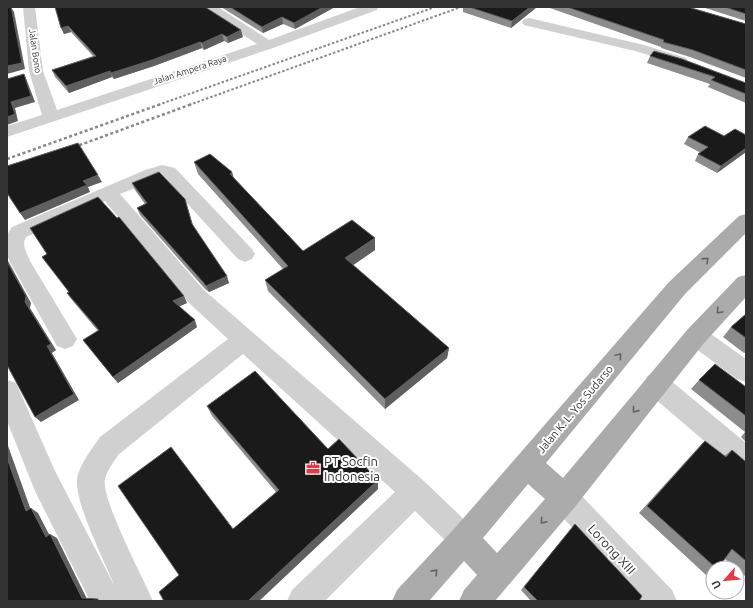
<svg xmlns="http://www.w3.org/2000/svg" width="753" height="608" font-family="Ubuntu,sans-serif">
	<rect width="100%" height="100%" fill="#fff"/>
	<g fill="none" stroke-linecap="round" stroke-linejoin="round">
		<g fill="#d0d0d0" fill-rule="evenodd">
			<path d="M23 7H35L43 71 57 110 257 44 204 10 203 7H218L269 40 360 7H378L377 10 273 48 7 137V126L42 115 29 71Z"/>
			<path d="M529 18 644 45 686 58 688 61 686 64 681 65 635 51 524 25 522 22 524 19Z"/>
			<path d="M162 165 175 168 252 249 255 254 252 259 245 262 238 259 163 177 120 194 204 290 425 482 474 529 479 539 474 549 464 554 454 549 415 511 325 601H287L292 590 395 492 243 354 118 455C114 462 107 470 105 479 101 500 143 577 153 601H90L35 491 7 421V380L16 383 55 471 115 587C105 562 76 506 77 481 78 466 92 449 100 437L228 339 188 302 105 201 26 237C21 245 27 253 30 261L77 339 73 346 65 349 57 346 10 262 7 255V235L12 227 145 170Z"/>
			<path d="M696 327 704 329 746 359V382L737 379 688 343 685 336 688 329Z"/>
			<path d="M656 373 665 376 746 443V473L737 469 647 392 644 384 647 376Z"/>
			<path d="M564 484 574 488 672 590 677 601H640L554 508 550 498 554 488Z"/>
		</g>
		<path fill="#ababab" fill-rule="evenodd" d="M746 214V233L685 294 546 463 563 478 688 329 738 277 746 275V297L704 343 574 508 495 601H459L464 590 477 575 464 561 429 601H392L397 590 454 529 669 282 739 216ZM528 484 545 499 497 553 483 538Z"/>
		<g stroke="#888" stroke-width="2" stroke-dasharray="2.5 2" stroke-linecap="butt">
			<path d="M158 105 435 7"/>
			<path d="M189 105 461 7"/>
		</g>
		<g stroke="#888" stroke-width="2.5" stroke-dasharray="3 2.5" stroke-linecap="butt">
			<path d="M69 149 192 104"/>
			<path d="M7 159 161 104"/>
		</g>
	</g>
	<g fill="#8c8c8c">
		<path d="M55 7 243 37 228 43 224 41 204 50 202 48 154 66 114 79 112 77 69 93 55 77 52 70 93 56 71 32 64 34Z"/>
		<path d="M221 7H335L295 29 283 24 263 33Z"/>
		<path d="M463 7H537L511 28 463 12Z"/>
		<path d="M547 7H688L746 24V78L690 57 661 48V47Z"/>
		<path d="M702 7H746V21Z"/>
		<path d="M650 56 746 83V103L708 87 710 84 647 63Z"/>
		<path d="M746 135V152L717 173 695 161 698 154 701 153 684 144 688 137 724 136Z"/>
		<path d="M194 162 232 172 234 178 303 251 375 250 353 265 449 348 447 358 385 409 268 291 265 280 283 269 198 174Z"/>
		<path d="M132 183 187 206 193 225 229 283 209 292 205 289 140 215 137 208 145 204 135 190Z"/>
		<path d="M67 293 187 303 179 306 197 327 118 383 83 340 98 331 72 300Z"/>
		<path d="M746 314V352L744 353 723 337 731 327Z"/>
		<path d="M699 380 746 387V442L741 437 745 432 691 389Z"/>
		<path d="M207 406 328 449 378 489 259 601H164L233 529 276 492 212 416Z"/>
		<path d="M705 441 724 456 732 450 746 462V577L737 569V568H736L725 559 718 568H713V571L706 575 639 513 697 449Z"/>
		<path d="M575 524 639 601H531L521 590Z"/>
	</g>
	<g fill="#5f5f5f">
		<path d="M11 7 14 12 25 69 7 74Z"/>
		<path d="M323 7H335L295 29 294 23Z"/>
		<path d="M530 7H537L511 28 512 21Z"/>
		<path d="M282 17 283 24 263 33 262 27Z"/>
		<path d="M68 26 71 32 64 34 61 28Z"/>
		<path d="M241 30 243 37 228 43 227 37Z"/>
		<path d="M222 34 224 41 204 50 202 43Z"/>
		<path d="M200 42 202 48 154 66 114 79 111 73Z"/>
		<path d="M110 71 112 77 69 93 66 86Z"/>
		<path d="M24 74 27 81 35 102 15 108 18 121 7 125V117L11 102Z"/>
		<path d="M746 148V152L717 173 721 166Z"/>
		<path d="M232 172 235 184 230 174Z"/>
		<path d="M98 175 102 182 88 187 90 192 25 220 20 213 83 181Z"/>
		<path d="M375 238V250L346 270 345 258Z"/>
		<path d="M7 259 31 303 30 308 56 350 52 353 79 400 41 422 35 417 47 346 25 302 7 262Z"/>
		<path d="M227 276 229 283 209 292 206 286Z"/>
		<path d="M184 296 187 303 176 308 173 301Z"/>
		<path d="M195 320 197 327 118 383 113 377Z"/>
		<path d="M449 348 447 358 385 409V399Z"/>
		<path d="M7 443 33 516 26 511 7 458Z"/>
		<path d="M378 480V489L259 601H248Z"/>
		<path d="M31 508 38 513 53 542 46 537Z"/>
		<path d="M50 534 57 538 88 601 82 598Z"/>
	</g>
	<g fill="#1a1a1a" stroke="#5f5f5f">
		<path d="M7 7H11L22 63 7 66Z"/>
		<path d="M55 7H205L241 30 227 37 222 34 202 43 200 42 152 60 111 73 110 71 66 86 52 70 96 56 68 26 61 28Z"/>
		<path d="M230 7H323L294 23 282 17 262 27Z"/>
		<path d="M469 7H530L512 21Z"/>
		<path d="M567 7H688L746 24V70L693 50 663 42 664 40Z"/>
		<path d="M725 7H746V14Z"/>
		<path d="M654 51 682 59 746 83V94L711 80 715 77 650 56Z"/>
		<path d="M24 74 31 96 11 102 15 114 7 117V79Z"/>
		<path d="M705 126 724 136 735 129 746 135V148L721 166 698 154 708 147 688 137Z"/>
		<path d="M78 143 98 175 83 181 87 185 20 213 7 193V166Z"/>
		<path d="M210 154 232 172 230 174 303 251 352 220 375 238 345 258 449 348 385 399 265 280 288 266 194 162Z"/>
		<path d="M159 172 185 199 192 224 227 276 206 286 203 282 137 208 147 203 132 183Z"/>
		<path d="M98 197 117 218 119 217 184 296 173 301 195 320 113 377 83 340 99 330 67 293 69 292 42 257 47 254 30 228Z"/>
		<path d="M7 262 26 296 25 302 51 344 47 346 74 394 35 417 7 365Z"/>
		<path d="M746 314V338L731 327Z"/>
		<path d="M715 364 746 387V416L699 380Z"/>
		<path d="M255 371 328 449 339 439 378 480 248 601H164L159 592 179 575 118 486 171 447 233 529 279 490 207 406Z"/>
		<path d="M705 441 726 457 732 450 746 462V561L732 549 718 568H716L647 506Z"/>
		<path d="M7 458 26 511 31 508 46 537 50 534 82 598 98 599V601H7Z"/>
		<path d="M575 524 642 596 639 601H538L524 587Z"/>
	</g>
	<defs><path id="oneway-chevron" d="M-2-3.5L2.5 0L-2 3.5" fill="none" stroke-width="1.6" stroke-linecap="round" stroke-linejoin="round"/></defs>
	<g stroke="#636363">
		<use href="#oneway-chevron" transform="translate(706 260) rotate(-44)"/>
		<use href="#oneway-chevron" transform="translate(719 311) rotate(133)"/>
		<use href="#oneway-chevron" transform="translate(619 356) rotate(-50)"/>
		<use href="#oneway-chevron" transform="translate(635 410) rotate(129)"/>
		<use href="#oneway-chevron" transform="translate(543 521) rotate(131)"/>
		<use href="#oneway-chevron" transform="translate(435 572) rotate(-48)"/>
	</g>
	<defs>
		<g id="office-bare" transform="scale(1.08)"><path d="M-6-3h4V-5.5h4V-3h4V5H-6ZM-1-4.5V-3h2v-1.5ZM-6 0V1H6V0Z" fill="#e63946" stroke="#fff" stroke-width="2.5" paint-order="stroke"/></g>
	</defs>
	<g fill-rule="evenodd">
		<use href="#office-bare" x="313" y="468"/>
	</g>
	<g text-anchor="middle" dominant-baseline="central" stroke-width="4" stroke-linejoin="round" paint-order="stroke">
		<g font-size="9" fill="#333" stroke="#fff">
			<text transform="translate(35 51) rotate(82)">Jalan Bono</text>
			<text transform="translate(190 70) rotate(-18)">Jalan Ampera Raya</text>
		</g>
		<g font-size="11" fill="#333" stroke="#fff">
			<text transform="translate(575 409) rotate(-50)">Jalan K. L. Yos Sudarso</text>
		</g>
		<g font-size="13" fill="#333" stroke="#fff" text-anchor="start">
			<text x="324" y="461">PT Socfin<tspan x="324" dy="15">Indonesia</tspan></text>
		</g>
		<g font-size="13" fill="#333" stroke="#fff">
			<text transform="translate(612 549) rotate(47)">Lorong XIII</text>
		</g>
	</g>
	<rect width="753" height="608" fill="none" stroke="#333333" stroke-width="16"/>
	<g transform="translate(725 580) rotate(243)"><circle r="19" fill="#ffffff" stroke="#adadad"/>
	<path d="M0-3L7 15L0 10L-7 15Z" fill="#e63946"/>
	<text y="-6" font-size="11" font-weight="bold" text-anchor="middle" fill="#333333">U</text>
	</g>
</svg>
